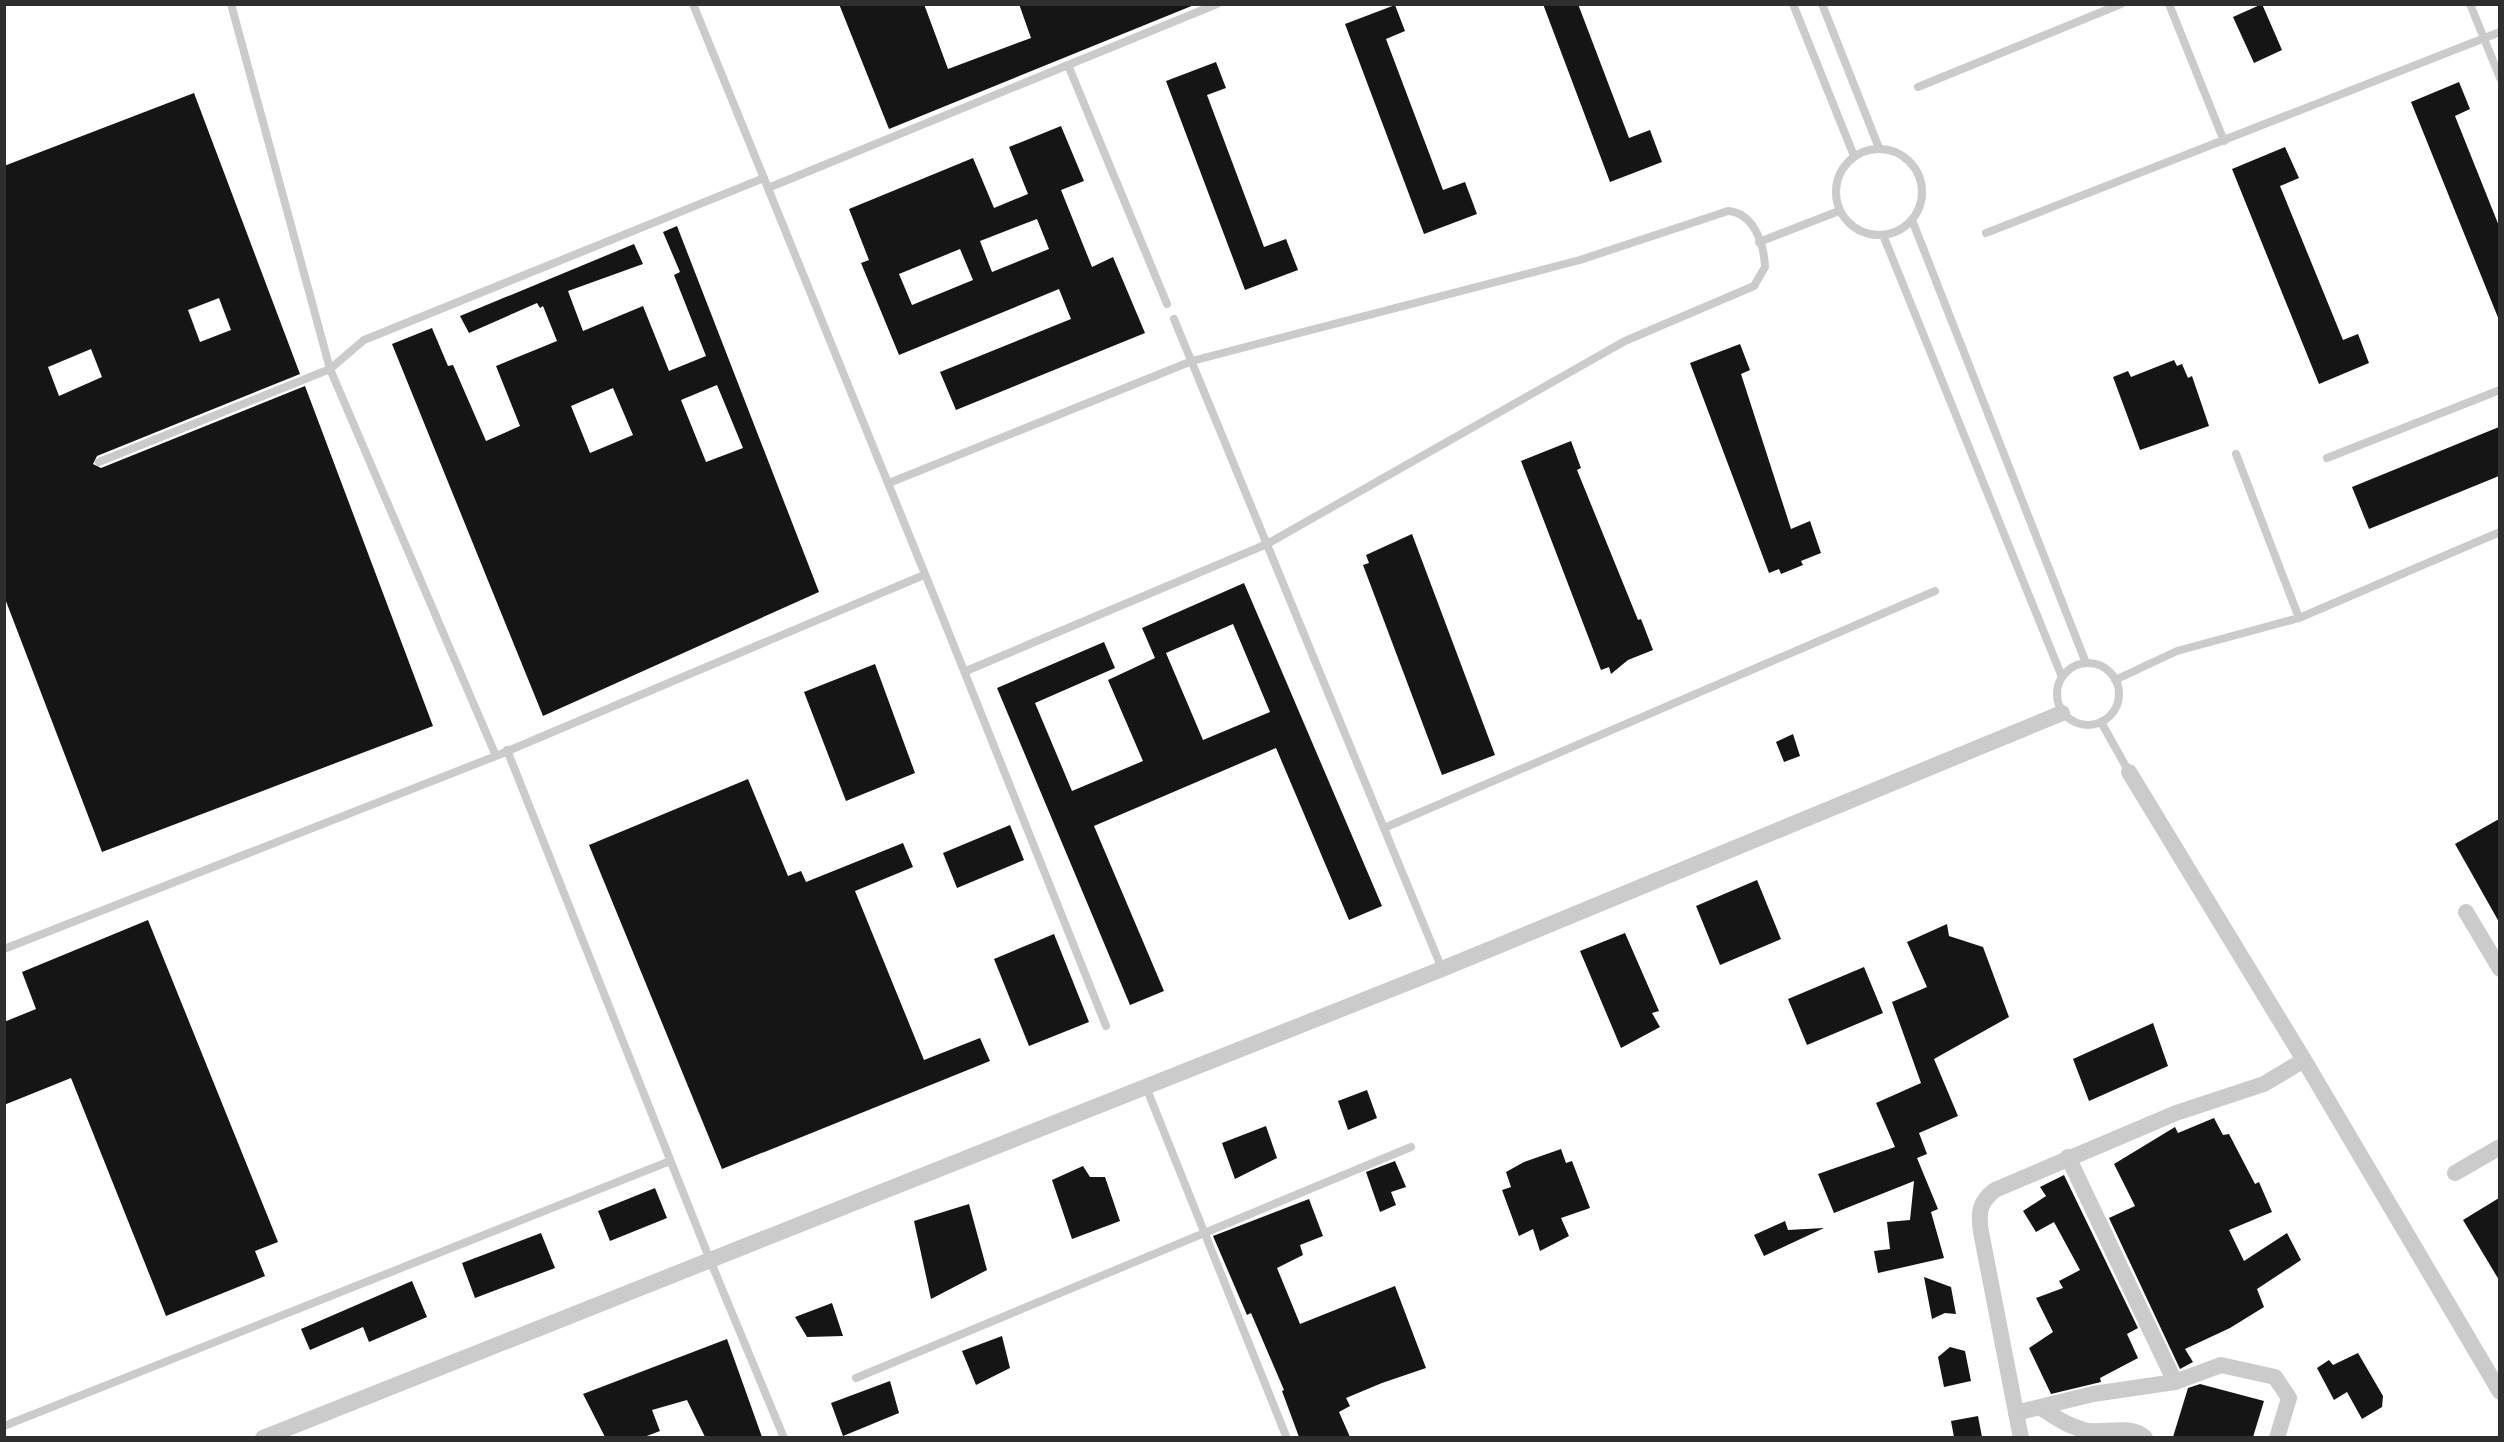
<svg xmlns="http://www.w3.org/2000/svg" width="2504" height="1442" font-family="Commissioner,sans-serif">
	<rect width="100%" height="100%" fill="#fff"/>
	<g fill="#151515" fill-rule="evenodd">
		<path d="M839 4H924L948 69 1031 38 1019 4 1194 5 889 129Z"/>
		<path d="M1543 4H1578L1629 138 1650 130 1662 162 1610 182Z"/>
		<path d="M2262 4 2282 50 2254 63 2233 17Z"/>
		<path d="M1395 5 1405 31 1386 39 1443 190 1465 182 1477 214 1424 234 1345 24Z"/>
		<path d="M1216 62 1226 88 1207 95 1264 247 1286 239 1298 270 1245 290 1166 81Z"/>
		<path d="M2459 82 2470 109 2455 116 2499 226V320L2411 102Z"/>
		<path d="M194 93 300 374 97 456 93 464 101 468 305 386 433 726 102 852 4 596V166ZM219 298 231 330 200 342 188 310ZM91 349 102 377 59 396 48 367Z"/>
		<path d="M1061 126 1084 181 1061 190 1092 267 1113 257 1145 333 956 410 940 372 1071 319 1059 289 899 355 861 263 869 260 849 209 973 158 994 208 1028 194 1009 147ZM1037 219 1049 249 992 272 980 241ZM960 249 973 280 912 305 899 274Z"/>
		<path d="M2285 147 2299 178 2280 186 2343 340 2358 334 2369 363 2319 384 2232 169Z"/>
		<path d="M677 226 819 592 543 716 392 344 432 328 448 366 453 365 486 441 520 426 496 366 557 341 543 306 540 308 537 303 469 333 460 316 634 244 643 264 568 291 583 331 643 306 669 371 706 356 674 275 680 272 663 232ZM717 385 743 448 706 462 681 400ZM613 388 633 435 590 453 571 406Z"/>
		<path d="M1740 344 1750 370 1741 374 1791 529 1810 521 1821 553 1801 561 1803 565 1781 574 1779 569 1769 573 1690 363Z"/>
		<path d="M2174 360 2177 366 2182 364 2188 378 2192 376 2209 426 2140 450 2113 377 2128 371 2131 377Z"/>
		<path d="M2499 427V476L2369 529 2352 487Z"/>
		<path d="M1571 441 1581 468 1577 470 1638 620 1641 619 1653 650 1628 660 1611 674 1609 667 1601 670 1521 461Z"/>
		<path d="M1412 534 1495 755 1442 775 1363 565 1369 563 1366 555Z"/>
		<path d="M1244 583 1382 906 1349 920 1276 748 1094 826 1164 991 1130 1005 997 688 1104 642 1115 668 1035 703 1072 791 1143 761 1108 680 1155 658 1142 628ZM1233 624 1270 712 1203 740 1166 653Z"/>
		<path d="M875 664 915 773 846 801 804 692Z"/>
		<path d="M1793 734 1800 756 1784 762 1776 742Z"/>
		<path d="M748 779 788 876 801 871 806 882 903 843 913 867 855 891 924 1060 980 1038 990 1061 722 1169 589 845Z"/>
		<path d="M2499 819V922L2455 844Z"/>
		<path d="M1010 825 1024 860 957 888 943 853Z"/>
		<path d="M1757 880 1781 939 1720 965 1696 906Z"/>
		<path d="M148 920 278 1242 255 1251 265 1276 166 1316 71 1078 4 1105V1022L36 1009 22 972Z"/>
		<path d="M1947 924 1949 936 1983 947 2009 1017 1934 1059 1958 1116 1919 1133 1927 1154 1917 1158 1938 1209 1931 1212 1944 1258 1878 1273 1874 1251 1890 1249 1887 1222 1910 1220 1914 1181 1834 1213 1818 1174 1895 1147 1876 1103 1921 1083 1892 1002 1927 987 1907 942Z"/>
		<path d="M1625 933 1659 1011 1652 1013 1660 1027 1621 1048 1580 951Z"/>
		<path d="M1054 934 1089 1022 1029 1046 994 959Z"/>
		<path d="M1864 967 1883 1013 1807 1045 1788 999Z"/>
		<path d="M2153 1023 2168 1066 2089 1101 2073 1059Z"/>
		<path d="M1367 1090 1377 1118 1348 1130 1338 1101Z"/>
		<path d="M2214 1118 2223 1135 2229 1134 2255 1184 2259 1182 2272 1212 2229 1230 2244 1261 2287 1233 2301 1260 2257 1289 2264 1307 2230 1328 2185 1349 2193 1362 2180 1369 2109 1218 2135 1206 2114 1164 2175 1127 2178 1133Z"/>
		<path d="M1266 1126 1277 1158 1235 1179 1222 1143Z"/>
		<path d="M1561 1149 1566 1163 1572 1161 1590 1208 1561 1218 1569 1236 1540 1251 1533 1229 1519 1236 1502 1190 1511 1187 1506 1172 1524 1162Z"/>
		<path d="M1395 1161 1406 1187 1391 1192 1396 1205 1380 1212 1366 1172Z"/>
		<path d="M1083 1166 1090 1177H1105L1120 1221 1072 1239 1052 1180Z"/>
		<path d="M2064 1175 2138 1328 2127 1334 2138 1358 2100 1378 2101 1382 2051 1394 2029 1348 2053 1332 2036 1298 2063 1288 2059 1281 2080 1270 2054 1222 2036 1232 2023 1211 2046 1196 2040 1187Z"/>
		<path d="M655 1188 667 1218 610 1241 598 1211Z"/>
		<path d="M2499 1198V1280L2463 1220Z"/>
		<path d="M1309 1199 1323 1236 1300 1245 1303 1255 1277 1268 1300 1324 1395 1286 1426 1368 1382 1383 1346 1398 1350 1406 1339 1412 1350 1437H1299L1282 1391 1284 1390 1251 1313 1247 1315 1213 1236Z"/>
		<path d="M969 1204 987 1270 931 1299 914 1221Z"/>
		<path d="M1785 1221 1788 1230 1824 1228 1764 1256 1754 1235Z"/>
		<path d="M541 1233 555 1268 475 1298 462 1263Z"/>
		<path d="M1924 1277 1951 1287 1956 1314 1945 1313 1932 1319Z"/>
		<path d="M412 1281 427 1317 369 1342 363 1327 310 1350 301 1329Z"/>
		<path d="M832 1303 843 1336 807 1337 795 1317Z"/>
		<path d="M1002 1336 1010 1368 976 1385 962 1351Z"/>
		<path d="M727 1339 762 1437H705L687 1400 652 1410 660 1431 644 1437H605L583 1394Z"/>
		<path d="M1950 1347 1965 1351 1971 1381 1944 1387 1938 1357Z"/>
		<path d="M2358 1353 2383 1396 2382 1407 2362 1419 2347 1392 2334 1400 2317 1368 2329 1360 2333 1365Z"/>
		<path d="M890 1381 899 1413 843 1436 831 1403Z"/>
		<path d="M2200 1384 2264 1401 2253 1437H2173L2188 1388Z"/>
		<path d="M1978 1416 1982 1437H1954L1951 1421Z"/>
	</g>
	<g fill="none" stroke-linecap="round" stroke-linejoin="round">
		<g stroke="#cbcbcb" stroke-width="8">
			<path d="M231 4 330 369 496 756"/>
			<path d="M693 4C832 345 971 684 1106 1026"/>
			<path d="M1793 4 1854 156"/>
			<path d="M1822 4 1879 148"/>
			<path d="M2169 4 2224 141"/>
			<path d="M2470 4 2500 78"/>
			<path d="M1068 65 1167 304"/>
			<path d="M1918 87 2121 4"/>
			<circle cx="1879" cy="192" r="43"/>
			<path d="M768 188 1217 4"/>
			<path d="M1912 220 2086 663"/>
			<path d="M1986 233 2500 32"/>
			<path d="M1883 235 2062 677"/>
			<path d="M1759 242 1839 211"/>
			<path d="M1174 319 1442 969"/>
			<path d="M2236 454 2299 618"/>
			<path d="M2327 458 2500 390"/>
			<path d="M99 462 330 369 364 340 764 178"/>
			<path d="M889 483 1192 361 1580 260 1728 211C1754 213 1764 244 1765 267L1754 286 1625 341 1267 544 966 671"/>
			<circle cx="2088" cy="694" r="31"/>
			<path d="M2115 680 2177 651 2299 618 2500 532"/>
			<path d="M2101 722 2129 772"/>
			<path d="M507 750 710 1260 784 1438"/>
			<path d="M1384 828 1935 591"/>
			<path d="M4 949 496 756 924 575"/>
			<path d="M1146 1087 1286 1436"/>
			<path d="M856 1378 1411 1147"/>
			<path d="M4 1426 670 1161"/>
		</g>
		<g stroke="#cbcbcb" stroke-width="16">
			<path d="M2129 772 2304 1060 2500 1392"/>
			<path d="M2466 912 2500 969"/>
			<path d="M2068 1157 2175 1382"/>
			<path d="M2455 1173 2500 1147"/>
			<path d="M2041 1408C2055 1417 2068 1426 2084 1430 2103 1435 2130 1423 2145 1438"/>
			<path d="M2016 1413 2093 1394 2175 1382 2221 1365 2275 1377 2289 1398 2277 1438"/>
			<path d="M263 1438 1442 969 2062 713"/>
			<path d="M2021 1438 1981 1232C1978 1213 1979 1202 1995 1190L2176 1113 2264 1084 2304 1060"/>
		</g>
	</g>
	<rect width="2504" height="1442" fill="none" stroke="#2e2e2e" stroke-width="12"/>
</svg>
